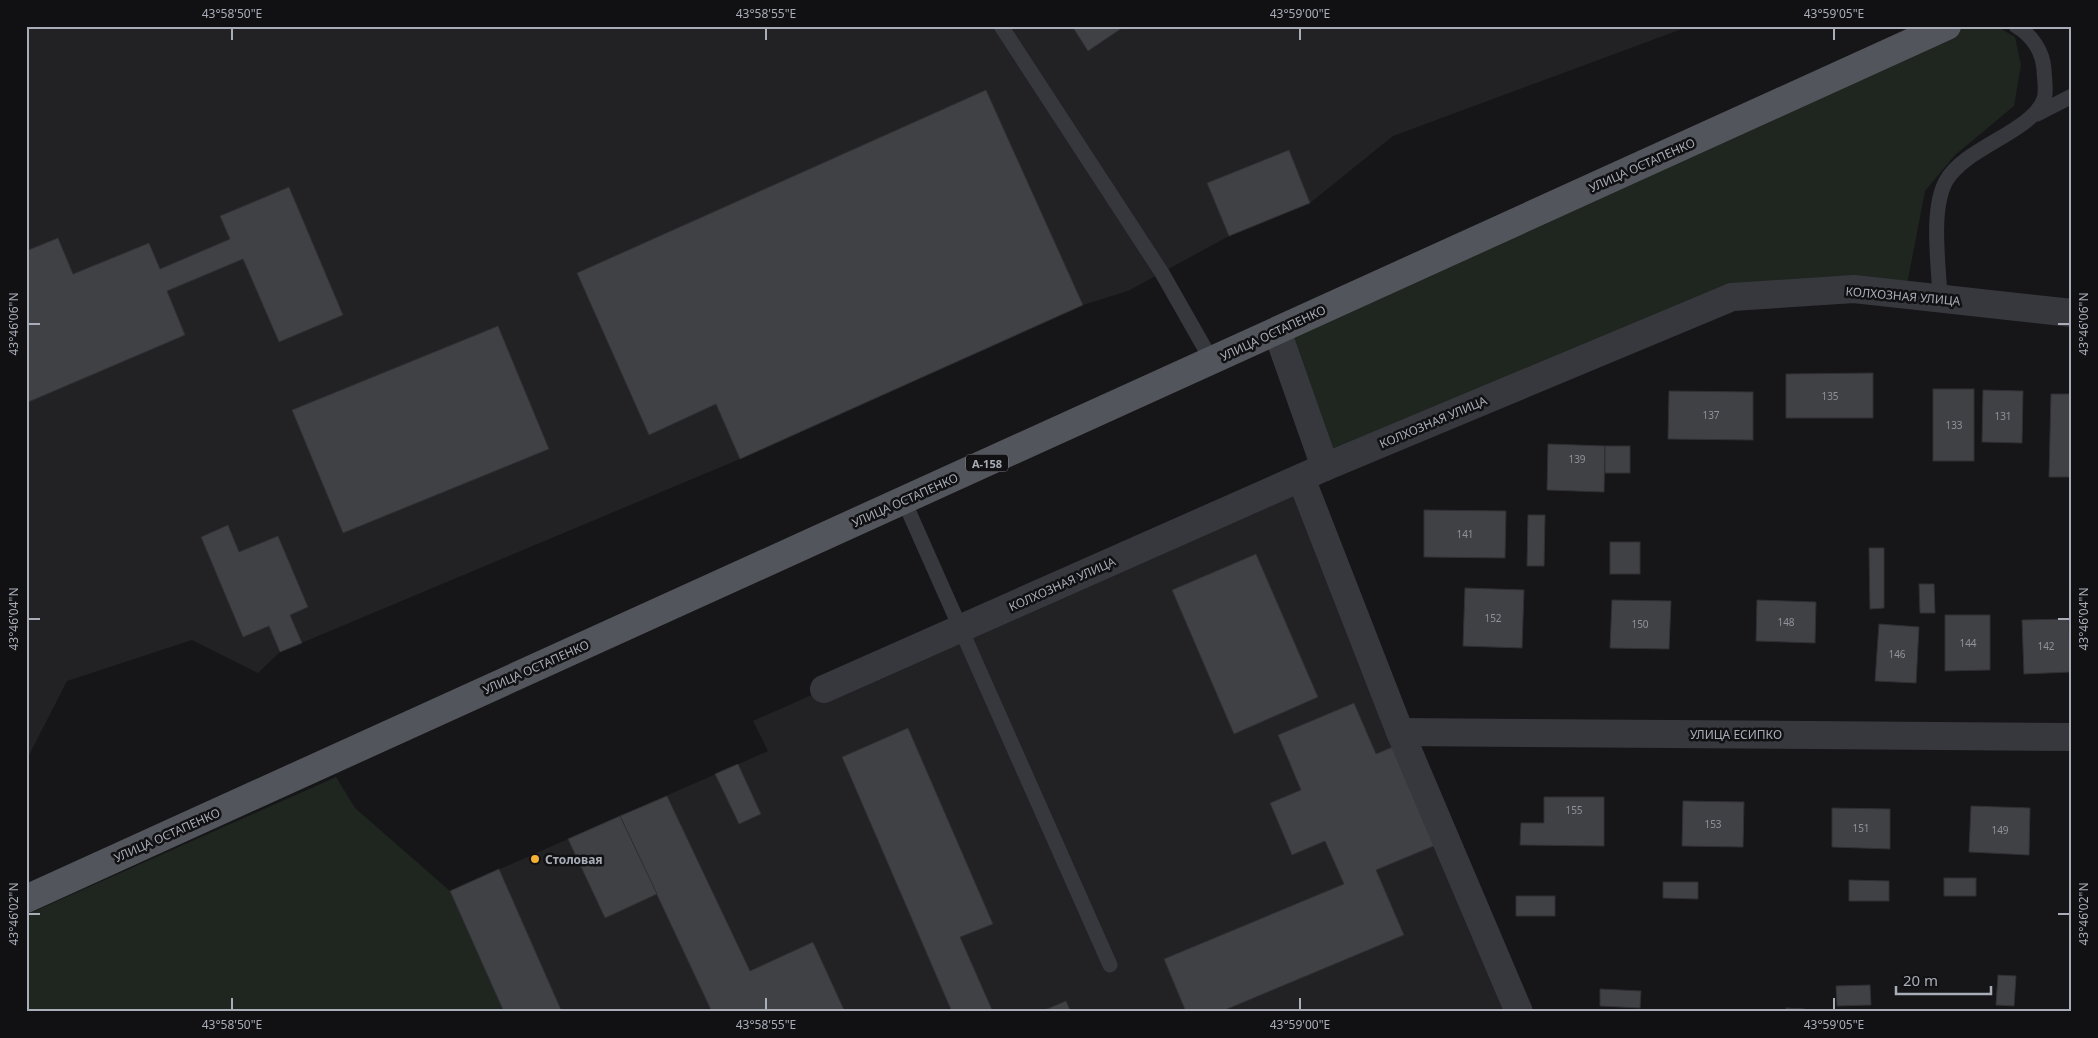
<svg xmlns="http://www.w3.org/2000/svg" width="2098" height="1038" font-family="'Noto Sans',sans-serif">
	<rect width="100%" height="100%" fill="#161618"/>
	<g fill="#222225">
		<path d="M26 26H1690L1393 136 1310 203 1229 236 1128 291 1083 305 740 459 280 652 258 673 192 640 67 681 26 761Z"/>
		<path d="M1301 478 1519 1012H504L450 891 768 751 753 721Z"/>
	</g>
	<g fill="#1e261f">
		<path d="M1947 26H1996L2015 37 2021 65 2014 106 1955 155 1925 191 1905 295 1732 297 1325 467 1277 331Z"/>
		<path d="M336 777 355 808 450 891 504 1012H26V915Z"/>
	</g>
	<g fill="#404145" stroke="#303034">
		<path d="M1072 26H1125L1088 51Z"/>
		<path d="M986 90 1083 305 740 459 716 404 649 435 577 273Z"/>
		<path d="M1289 150 1310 203 1229 236 1207 183Z"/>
		<path d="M289 187 343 315 279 342 243 259 167 291 185 335 26 403V251L58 238 73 274 149 243 160 269 230 239 220 216Z"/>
		<path d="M498 326 549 449 343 533 292 410Z"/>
		<path d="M1873 373V418H1786V374Z"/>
		<rect x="1933" y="389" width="41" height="72"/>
		<path d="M1983 390 2023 391 2022 443 1982 442Z"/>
		<path d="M1669 391 1753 392V440L1668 439Z"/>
		<path d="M2051 394H2072V477H2049Z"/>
		<path d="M1548 444 1605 446 1604 492 1547 490Z"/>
		<rect x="1605" y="446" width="25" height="27"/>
		<path d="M1424 510 1506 511 1505 558 1424 557Z"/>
		<path d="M1528 515H1545L1544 566H1527Z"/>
		<path d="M228 525 239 552 278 536 308 607 290 615 302 643 280 652 269 626 243 637 201 537Z"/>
		<rect x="1610" y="542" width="30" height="32"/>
		<path d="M1869 548H1884V608L1870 609Z"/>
		<path d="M1256 554 1318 697 1234 734 1172 590Z"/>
		<path d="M1919 584H1934L1935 613H1920Z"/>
		<path d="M1465 588 1524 590 1522 648 1463 646Z"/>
		<path d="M1612 600 1671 601 1669 649 1610 648Z"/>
		<path d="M1757 600 1816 602 1815 643 1756 641Z"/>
		<path d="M1945 615H1990V670L1945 671Z"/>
		<path d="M2069 619 2070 672 2024 674 2022 620Z"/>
		<path d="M1879 624 1919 627 1916 683 1875 681Z"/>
		<path d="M1354 703 1376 754 1395 746 1436 845 1376 870 1404 935 1220 1012H1186L1164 959 1344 884 1325 841 1292 855 1270 803 1301 790 1278 735Z"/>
		<path d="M908 728 993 924 960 937 993 1012H952L842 757Z"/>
		<path d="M738 764 761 814 739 824 715 774Z"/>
		<path d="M667 796 750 971 813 942 845 1012H712L620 816Z"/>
		<path d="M1544 797H1604V846L1520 845 1521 823H1544Z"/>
		<path d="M1683 801 1744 802 1743 847 1682 846Z"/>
		<path d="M1971 806 2030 808 2029 855 1969 852Z"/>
		<path d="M1832 808 1890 809V849L1832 847Z"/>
		<path d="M620 816 657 894 605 918 568 839Z"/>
		<path d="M499 869 562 1012H504L450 891Z"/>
		<rect x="1944" y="878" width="32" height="18"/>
		<path d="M1849 880 1889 881V901H1849Z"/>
		<path d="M1663 882H1698V899L1663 898Z"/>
		<rect x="1516" y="896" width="39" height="20"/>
		<path d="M1998 975 2016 976 2014 1006 1996 1005Z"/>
		<path d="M1870 985 1871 1005 1837 1006 1836 986Z"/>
		<path d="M1600 989 1641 991 1640 1008 1600 1006Z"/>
		<path d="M1066 1001 1071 1012H1040Z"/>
		<path d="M1786 1008 1805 1009V1012H1786Z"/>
	</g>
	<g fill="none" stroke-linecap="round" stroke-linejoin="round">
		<g stroke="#37383d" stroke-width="15">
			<path d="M1001 26 1162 273 1212 361"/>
			<path d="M2037 114 2072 96"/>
			<path d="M1940 298C1939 266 1930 210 1946 181 1965 147 2032 132 2044 99 2047 91 2044 78 2044 69 2043 52 2032 35 2016 26"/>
			<path d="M904 501 1110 965"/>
		</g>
		<g stroke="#37383d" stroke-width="28">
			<path d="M1277 331 1325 467"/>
			<path d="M1301 478 1400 732 1519 1012"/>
			<path d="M824 689 1325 467 1732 297 1854 289 2072 313"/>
			<path d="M1400 732 2072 737"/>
		</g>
		<path stroke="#53555c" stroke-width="28" d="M26 899 1947 26"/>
	</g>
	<path fill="none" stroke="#a8adb8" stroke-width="2" d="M232 28V40M766 28V40M1300 28V40M1834 28V40M28 324H40M2058 324H2070M28 619H40M2058 619H2070M28 914H40M2058 914H2070M232 998V1010M766 998V1010M1300 998V1010M1834 998V1010"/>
	<circle fill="#f2b134" stroke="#111113" stroke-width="2" cx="535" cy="859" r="5"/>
	<g text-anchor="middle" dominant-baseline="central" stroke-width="5" stroke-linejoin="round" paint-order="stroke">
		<g font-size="10" fill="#8e929b">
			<text x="1830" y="396">135</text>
			<text x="1711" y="415">137</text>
			<text x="2003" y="416">131</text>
			<text x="1954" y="425">133</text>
			<text x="1577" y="459">139</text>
			<text x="1465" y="534">141</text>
			<text x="1493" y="618">152</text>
			<text x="1786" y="622">148</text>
			<text x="1640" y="624">150</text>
			<text x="1968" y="643">144</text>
			<text x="2046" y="646">142</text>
			<text x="1897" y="654">146</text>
			<text x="1574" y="810">155</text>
			<text x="1713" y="824">153</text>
			<text x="1861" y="828">151</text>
			<text x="2000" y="830">149</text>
		</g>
		<rect fill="#111113" stroke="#7b7e86" stroke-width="1" x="966" y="454.5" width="42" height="17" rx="4"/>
		<g font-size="11" font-weight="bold" fill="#a8adb8">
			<text x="987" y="463">А-158</text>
		</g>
		<g font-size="12" fill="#a8adb8" stroke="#111113">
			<text transform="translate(1642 165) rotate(-24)">УЛИЦА ОСТАПЕНКО</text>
			<text transform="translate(1903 296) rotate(5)">КОЛХОЗНАЯ УЛИЦА</text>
			<text transform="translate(1273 333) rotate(-25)">УЛИЦА ОСТАПЕНКО</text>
			<text transform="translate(1433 422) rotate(-23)">КОЛХОЗНАЯ УЛИЦА</text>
			<text transform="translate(905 500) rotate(-24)">УЛИЦА ОСТАПЕНКО</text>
			<text transform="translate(1062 584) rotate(-24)">КОЛХОЗНАЯ УЛИЦА</text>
			<text transform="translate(536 667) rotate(-24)">УЛИЦА ОСТАПЕНКО</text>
			<text x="1736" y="734">УЛИЦА ЕСИПКО</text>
			<text transform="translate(167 835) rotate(-24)">УЛИЦА ОСТАПЕНКО</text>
		</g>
		<g font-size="12" font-weight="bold" fill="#a8adb8" stroke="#111113" text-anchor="start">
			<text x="545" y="859">Столовая</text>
		</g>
	</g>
	<rect width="2098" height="1038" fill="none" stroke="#111113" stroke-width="55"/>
	<path d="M1896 986v8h95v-8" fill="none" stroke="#a8adb8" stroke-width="2.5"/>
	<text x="1903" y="986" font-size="15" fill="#a8adb8" stroke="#111113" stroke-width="4" paint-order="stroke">20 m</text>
	<rect x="28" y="28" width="2042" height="982" fill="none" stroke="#a8adb8" stroke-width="2"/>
	<g font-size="12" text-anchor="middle" fill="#a8adb8">
		<text x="232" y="18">43°58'50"E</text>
		<text x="766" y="18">43°58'55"E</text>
		<text x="1300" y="18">43°59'00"E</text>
		<text x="1834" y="18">43°59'05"E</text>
		<text transform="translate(14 324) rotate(-90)" y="4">43°46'06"N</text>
		<text transform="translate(2084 324) rotate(-90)" y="4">43°46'06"N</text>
		<text transform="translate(14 619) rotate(-90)" y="4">43°46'04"N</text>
		<text transform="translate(2084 619) rotate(-90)" y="4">43°46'04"N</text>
		<text transform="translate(14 914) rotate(-90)" y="4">43°46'02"N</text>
		<text transform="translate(2084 914) rotate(-90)" y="4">43°46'02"N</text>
		<text x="232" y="1029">43°58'50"E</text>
		<text x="766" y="1029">43°58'55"E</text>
		<text x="1300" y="1029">43°59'00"E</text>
		<text x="1834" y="1029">43°59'05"E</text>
	</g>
</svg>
